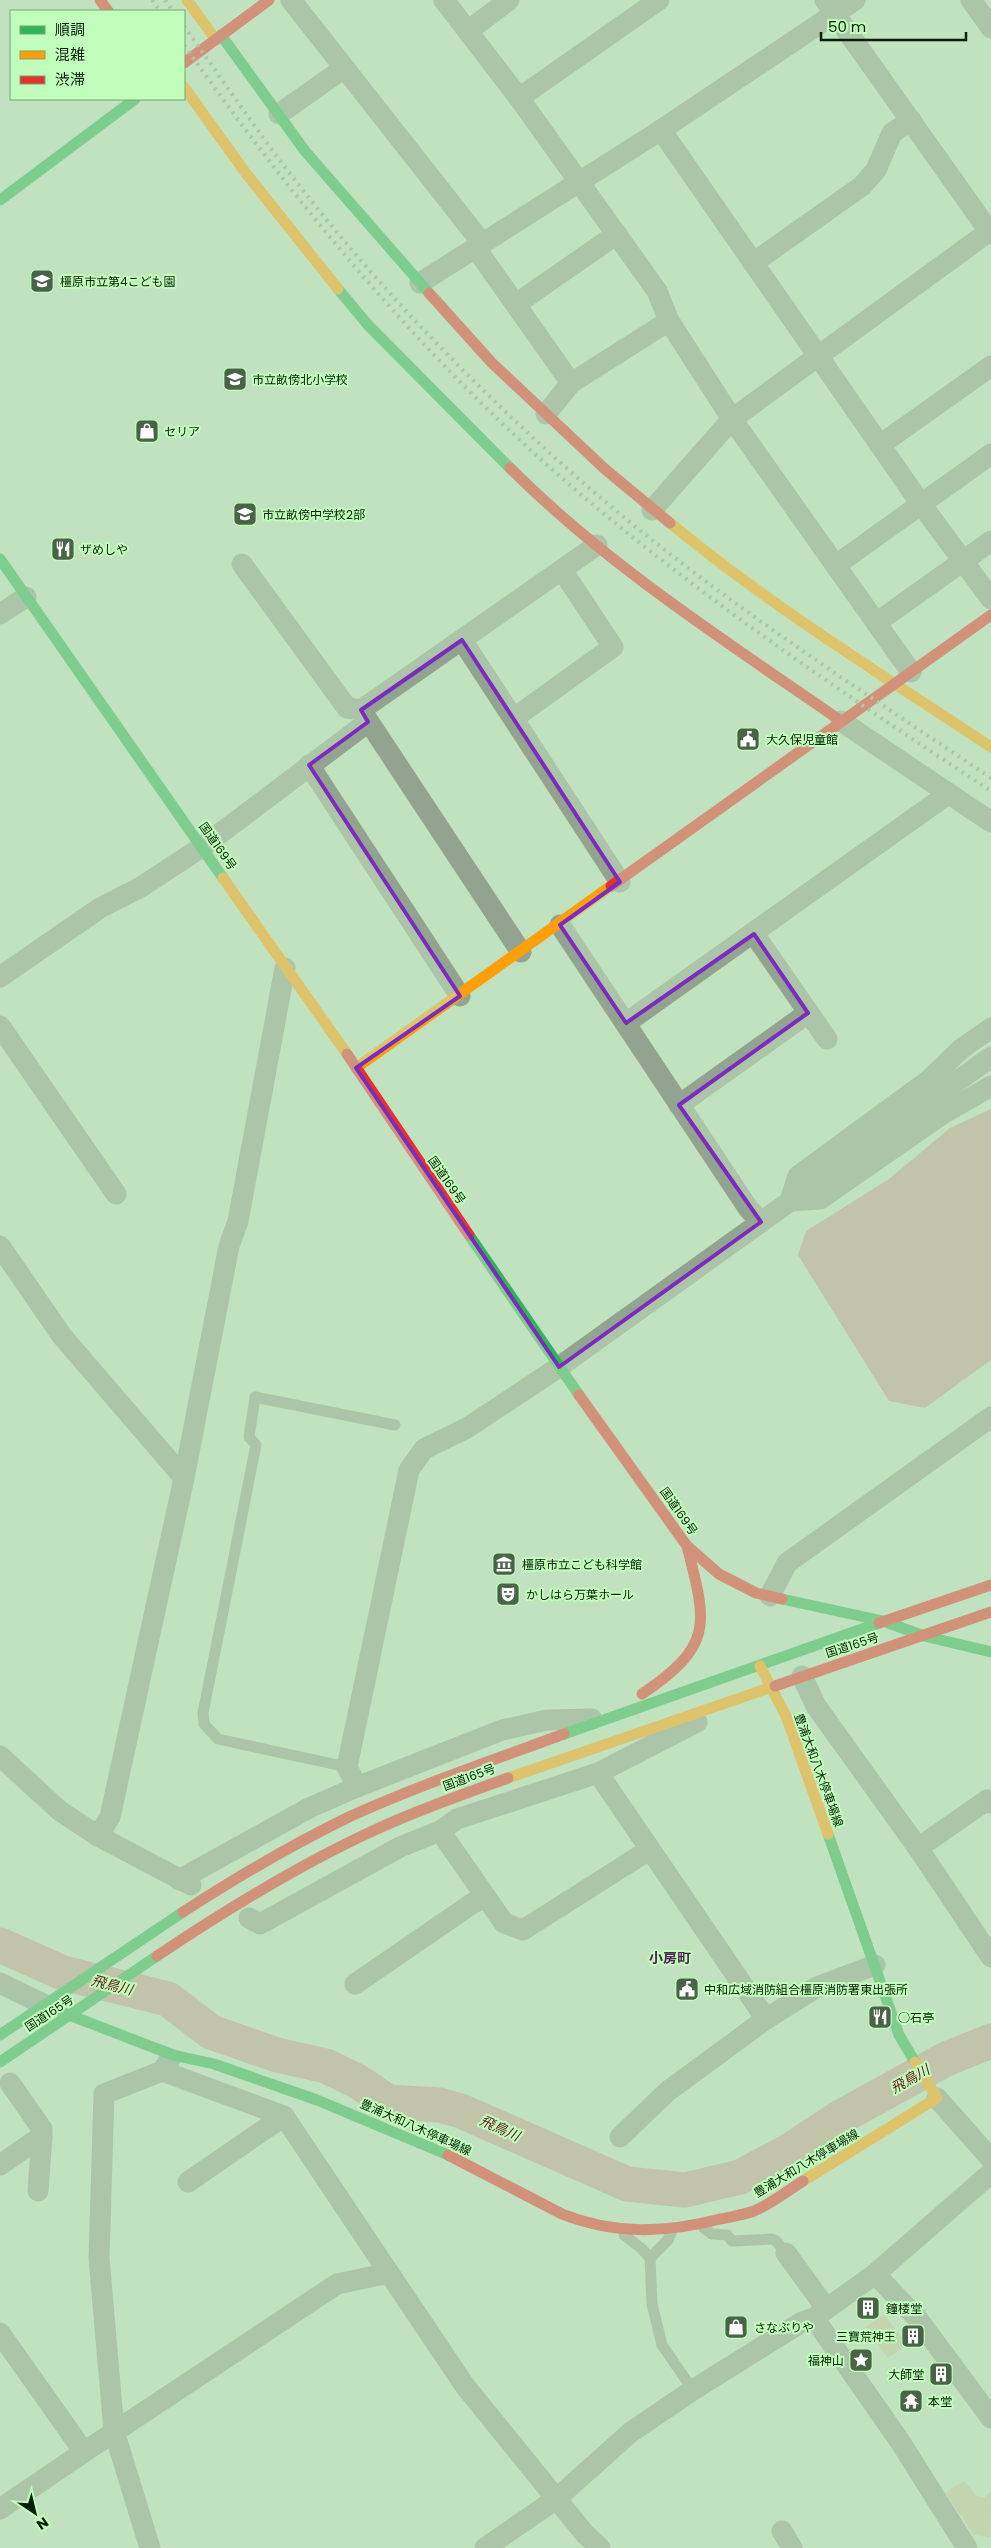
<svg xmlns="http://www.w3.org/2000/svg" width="991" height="2548" font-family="Poppins,'Noto Sans JP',sans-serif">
	<rect width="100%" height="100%" fill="#c1e2be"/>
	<g fill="#c5c69c">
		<path d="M884 2314 907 2345 888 2358 866 2327Z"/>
		<path d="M964 2481 977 2496 984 2498 991 2491 990 2537 974 2535 946 2494 949 2490Z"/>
	</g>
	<path fill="#c49f92" d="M991 1109V1360L925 1408 889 1401 798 1255 806 1231 889 1179 950 1128Z"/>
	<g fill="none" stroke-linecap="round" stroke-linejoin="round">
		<path stroke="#c49f92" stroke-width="35" d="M0 1945 63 1973 168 1999 211 2032 277 2055 326 2066 357 2081 388 2102 440 2105 461 2111 627 2184 685 2190 740 2177 789 2151 839 2118 946 2059 991 2041"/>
		<g stroke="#92a390" stroke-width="11">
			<path d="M347 1767 218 1739 204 1724 203 1713 256 1445 249 1437 255 1397 395 1425"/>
			<path d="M704 2228 712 2234 727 2235 732 2241 772 2239 776 2241 786 2253"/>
			<path d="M672 2231 668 2240 650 2258 652 2304 662 2345 693 2390"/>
			<path d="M624 2235 642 2249 650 2258"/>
		</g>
		<g stroke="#92a390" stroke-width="21">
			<path d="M291 0 482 243"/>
			<path d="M444 0 519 98 657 291 669 321 732 419 911 672"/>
			<path d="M825 0 991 234"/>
			<path d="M971 0 991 28"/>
			<path d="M468 31 509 0"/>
			<path d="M519 98 659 0"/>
			<path d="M279 114 344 68"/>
			<path d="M661 130 921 504 991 599"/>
			<path d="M475 247 571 383"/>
			<path d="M753 263 862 186 876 170 892 133 911 120"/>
			<path d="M420 283 661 130 855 0"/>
			<path d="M516 304 617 234"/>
			<path d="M546 414 571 383 669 321"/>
			<path d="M880 445 991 366"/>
			<path d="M652 510 732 419 991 230"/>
			<path d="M242 564 347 708 361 710 597 545"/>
			<path d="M836 565 991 454"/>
			<path d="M0 614 26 597"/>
			<path d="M876 623 991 541"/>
			<path d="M462 640 620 882"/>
			<path d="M361 710 521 952"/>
			<path d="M514 718 613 647 562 570"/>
			<path d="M841 721 991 822"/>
			<path d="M309 765 460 996"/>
			<path d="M560 925 748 1208 761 1222"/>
			<path d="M754 934 827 1039"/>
			<path d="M0 977 100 908 141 887 202 847 368 722"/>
			<path d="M626 1023 948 794"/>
			<path d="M0 1026 116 1194"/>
			<path d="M991 1028 961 1049 929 1080 798 1176 790 1201 820 1199 941 1115 991 1086"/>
			<path d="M679 1105 808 1013"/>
			<path d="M0 1246 62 1336 184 1478"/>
			<path d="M770 1596 787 1563 991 1417"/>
			<path d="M802 1676 816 1706 918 1848 987 1800 991 1803"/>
			<path d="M0 1756 60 1811 98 1836 191 1885"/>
			<path d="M598 1773 766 2019"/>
			<path d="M357 1787 347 1767 409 1470 424 1449 467 1428 559 1367 991 1057"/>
			<path d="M440 1831 504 1923 523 1930 649 1850"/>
			<path d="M98 1836 110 1817 184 1478 229 1246 238 1221 285 968"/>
			<path d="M918 1848 991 1957"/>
			<path d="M179 1880 309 1808 357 1787 502 1730 547 1720 592 1719"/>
			<path d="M249 1918 260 1924 400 1847 440 1831 457 1819 598 1773 697 1722"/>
			<path d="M0 1983 45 2005"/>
			<path d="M355 1984 473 1903 486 1898"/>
			<path d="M937 2098 991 2159"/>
			<path d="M620 2137 668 2091 766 2019 817 1987 875 1965"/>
			<path d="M0 2165 42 2136V2129L10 2083"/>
			<path d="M188 2182 284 2116"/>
			<path d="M38 2191 42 2136"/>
			<path d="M786 2253 826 2308"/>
			<path d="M389 2273 465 2386 585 2534 600 2548"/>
			<path d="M875 2274 917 2318 991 2418"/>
			<path d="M814 2318 901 2443 967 2548"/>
			<path d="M0 2333 84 2452 337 2284 389 2273 284 2116 162 2071"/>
			<path d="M0 2509 84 2452"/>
			<path d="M782 2531 792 2548"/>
			<path d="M150 2548 114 2431 99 2258 104 2094 162 2071 170 2059"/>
			<path d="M485 2548 556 2499 631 2432 693 2390 802 2322 814 2318 875 2274 991 2173"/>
		</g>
		<g stroke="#30b455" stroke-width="11">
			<path d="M221 35 305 151 429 293"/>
			<path d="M0 200 135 99"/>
			<path d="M338 289 368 325 510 468"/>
			<path d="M0 559 223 878"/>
			<path d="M469 1235 579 1395"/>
			<path d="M782 1599 883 1621 924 1636 991 1652"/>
			<path d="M564 1734 879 1623"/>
			<path d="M828 1834 899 2035 915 2062"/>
			<path d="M51 2008 173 2055 214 2064 317 2100 448 2155"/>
			<path d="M0 2035 183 1912"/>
			<path d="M0 2062 157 1956"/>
		</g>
		<g stroke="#ff9f0a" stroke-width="11">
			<path d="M187 0 216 40"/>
			<path d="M184 87 245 172 338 289"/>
			<path d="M670 523C771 606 882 675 991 747"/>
			<path d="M223 878 347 1054"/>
			<path d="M356 1068 611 886"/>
			<path d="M760 1666 786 1716 828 1834"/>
			<path d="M508 1778 775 1686"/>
			<path d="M803 2181 937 2098 915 2062"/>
		</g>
		<g stroke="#e5322d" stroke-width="11">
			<path d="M100 0 108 11"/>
			<path d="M184 63 269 0"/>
			<path d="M429 293 492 363 606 470 670 523"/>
			<path d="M510 468C608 566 727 642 841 721"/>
			<path d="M611 886 991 615"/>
			<path d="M347 1054 469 1235"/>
			<path d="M579 1395 687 1546 719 1574 756 1593 782 1599"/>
			<path d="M879 1623 991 1585"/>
			<path d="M775 1686 991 1612"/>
			<path d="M642 1694C714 1645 707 1625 687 1546"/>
			<path d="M183 1912C237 1877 293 1844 351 1816 420 1785 493 1760 564 1734"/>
			<path d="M157 1956C227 1909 300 1864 377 1829 420 1809 464 1794 508 1778"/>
			<path d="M448 2155 562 2214C615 2235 666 2233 720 2219 731 2217 743 2215 754 2211 771 2204 787 2191 803 2181"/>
		</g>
		<g stroke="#92a690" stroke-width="4" stroke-dasharray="2.5 5" stroke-linecap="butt">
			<path d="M152 0 160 11"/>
			<path d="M165 0 173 11"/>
			<path d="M184 26C219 75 252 124 288 171 376 286 479 392 588 487 714 596 853 685 991 778"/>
			<path d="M184 45C301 211 429 366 585 498 713 606 851 699 991 791"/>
		</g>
	</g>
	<path d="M0 0H991V2548H0ZM462 640 620 882 560 925 626 1023 754 934 808 1013 679 1105 761 1222 559 1367 356 1068 460 996 309 765 368 722 361 710Z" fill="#c1e2be" fill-opacity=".55" fill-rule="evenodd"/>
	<path fill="none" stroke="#7b2cbf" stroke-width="4" stroke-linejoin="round" d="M462 640 620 882 560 925 626 1023 754 934 808 1013 679 1105 761 1222 559 1367 356 1068 460 996 309 765 368 722 361 710Z"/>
	<defs>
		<g id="school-square" transform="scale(1.25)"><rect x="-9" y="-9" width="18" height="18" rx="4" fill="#496347" stroke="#c1febc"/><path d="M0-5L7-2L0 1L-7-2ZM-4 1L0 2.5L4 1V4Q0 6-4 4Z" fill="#fff"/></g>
		<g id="shop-square" transform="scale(1.25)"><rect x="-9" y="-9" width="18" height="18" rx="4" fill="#496347" stroke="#c1febc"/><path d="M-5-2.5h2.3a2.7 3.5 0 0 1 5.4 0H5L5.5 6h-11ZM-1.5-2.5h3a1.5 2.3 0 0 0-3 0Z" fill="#fff"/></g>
		<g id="restaurant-square" transform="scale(1.25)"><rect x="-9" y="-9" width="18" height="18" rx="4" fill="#496347" stroke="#c1febc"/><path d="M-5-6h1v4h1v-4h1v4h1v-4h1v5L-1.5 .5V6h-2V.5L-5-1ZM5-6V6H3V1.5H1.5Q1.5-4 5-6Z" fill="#fff"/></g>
		<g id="civic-square" transform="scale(1.25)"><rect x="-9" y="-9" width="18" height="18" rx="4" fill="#496347" stroke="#c1febc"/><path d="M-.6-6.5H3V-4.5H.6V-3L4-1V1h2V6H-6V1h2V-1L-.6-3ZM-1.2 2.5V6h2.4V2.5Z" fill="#fff"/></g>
		<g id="museum-square" transform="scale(1.25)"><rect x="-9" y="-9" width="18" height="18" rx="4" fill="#496347" stroke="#c1febc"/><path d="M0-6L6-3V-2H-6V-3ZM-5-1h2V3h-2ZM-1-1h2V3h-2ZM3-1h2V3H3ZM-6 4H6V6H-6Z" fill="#fff"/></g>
		<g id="theatre-square" transform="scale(1.25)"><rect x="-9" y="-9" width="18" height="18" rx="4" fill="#496347" stroke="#c1febc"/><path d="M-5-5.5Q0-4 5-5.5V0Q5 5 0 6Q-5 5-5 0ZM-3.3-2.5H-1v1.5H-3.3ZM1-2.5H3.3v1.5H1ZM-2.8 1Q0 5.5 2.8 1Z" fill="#fff"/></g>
		<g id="building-square" transform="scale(1.25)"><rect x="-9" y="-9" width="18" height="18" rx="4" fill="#496347" stroke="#c1febc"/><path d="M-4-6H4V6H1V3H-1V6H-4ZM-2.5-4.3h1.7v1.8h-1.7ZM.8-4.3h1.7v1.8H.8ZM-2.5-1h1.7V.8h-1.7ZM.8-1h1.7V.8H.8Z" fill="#fff"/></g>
		<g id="sight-square" transform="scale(1.25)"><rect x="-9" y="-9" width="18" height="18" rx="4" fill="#496347" stroke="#c1febc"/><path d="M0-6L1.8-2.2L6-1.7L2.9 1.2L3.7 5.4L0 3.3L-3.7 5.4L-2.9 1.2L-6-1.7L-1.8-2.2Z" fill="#fff"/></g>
		<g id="temple-square" transform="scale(1.25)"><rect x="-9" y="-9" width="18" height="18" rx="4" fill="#496347" stroke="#c1febc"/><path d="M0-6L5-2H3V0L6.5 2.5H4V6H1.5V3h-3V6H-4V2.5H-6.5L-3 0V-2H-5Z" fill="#fff"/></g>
	</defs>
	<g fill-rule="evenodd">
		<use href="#school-square" x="42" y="281"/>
		<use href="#school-square" x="235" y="379"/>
		<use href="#shop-square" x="147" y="431"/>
		<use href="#school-square" x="245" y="514"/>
		<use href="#restaurant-square" x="63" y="549"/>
		<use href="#civic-square" x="748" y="739"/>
		<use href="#museum-square" x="504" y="1564"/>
		<use href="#theatre-square" x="508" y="1594"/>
		<use href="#civic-square" x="687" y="1989"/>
		<use href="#restaurant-square" x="880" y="2017"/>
		<use href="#building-square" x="868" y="2308"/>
		<use href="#shop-square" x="736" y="2327"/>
		<use href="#building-square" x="913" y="2336"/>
		<use href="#sight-square" x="861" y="2360"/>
		<use href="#building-square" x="941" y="2374"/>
		<use href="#temple-square" x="911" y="2401"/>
	</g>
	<g text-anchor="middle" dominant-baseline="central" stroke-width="4" stroke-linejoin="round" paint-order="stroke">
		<g font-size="12" fill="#081f07" stroke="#c1febc" text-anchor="start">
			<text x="60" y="281">橿原市立第4こども園</text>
			<text x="252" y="379">市立畝傍北小学校</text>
			<text x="164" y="431">セリア</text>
			<text x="262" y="514">市立畝傍中学校2部</text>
			<text x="80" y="549">ザめしや</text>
			<text x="766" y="739">大久保児童館</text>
			<text x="522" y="1564">橿原市立こども科学館</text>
			<text x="526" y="1594">かしはら万葉ホール</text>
			<text x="704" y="1989">中和広域消防組合橿原消防署東出張所</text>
			<text x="898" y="2017">○石亭</text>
			<text x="886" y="2308">鐘楼堂</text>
			<text x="754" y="2327">さなぶりや</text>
			<text x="896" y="2336" text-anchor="end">三寶荒神王</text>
			<text x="844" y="2360" text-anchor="end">福神山</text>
			<text x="924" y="2374" text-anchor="end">大師堂</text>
			<text x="928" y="2401">本堂</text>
		</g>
		<g font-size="12" fill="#081f07" stroke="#c1febc">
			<text transform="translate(218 846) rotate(55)">国道169号</text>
			<text transform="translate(447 1180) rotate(55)">国道169号</text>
			<text transform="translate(679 1511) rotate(55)">国道169号</text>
			<text transform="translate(852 1645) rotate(-18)">国道165号</text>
			<text transform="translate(819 1770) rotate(70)">豊浦大和八木停車場線</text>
			<text transform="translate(469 1777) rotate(-20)">国道165号</text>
			<text transform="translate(49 2013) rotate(-33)">国道165号</text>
			<text transform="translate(416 2127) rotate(24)">豊浦大和八木停車場線</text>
			<text transform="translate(806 2163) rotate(-31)">豊浦大和八木停車場線</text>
		</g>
		<g font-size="14" font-weight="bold" fill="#512457" stroke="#c1febc">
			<text x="670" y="1958">小房町</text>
		</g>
		<g font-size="14" font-style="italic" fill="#65141a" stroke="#c1febc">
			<text transform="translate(112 1985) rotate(14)">飛鳥川</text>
			<text transform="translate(910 2079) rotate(-30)">飛鳥川</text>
			<text transform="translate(500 2128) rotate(24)">飛鳥川</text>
		</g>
	</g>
	<rect x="10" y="10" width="175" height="90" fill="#c1febc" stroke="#77a574"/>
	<rect x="20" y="26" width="25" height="8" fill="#30b455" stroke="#77a574"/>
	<text x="55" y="35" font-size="15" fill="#081f07">順調</text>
	<rect x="20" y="51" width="25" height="8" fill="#ff9f0a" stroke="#77a574"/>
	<text x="55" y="60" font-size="15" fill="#081f07">混雑</text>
	<rect x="20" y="76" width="25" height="8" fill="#e5322d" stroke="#77a574"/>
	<text x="55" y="85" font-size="15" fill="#081f07">渋滞</text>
	<g transform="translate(35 2513) rotate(145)" stroke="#c1febc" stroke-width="4" paint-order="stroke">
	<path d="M0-4L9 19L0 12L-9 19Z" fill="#081f07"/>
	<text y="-8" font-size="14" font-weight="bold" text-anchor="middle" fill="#081f07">N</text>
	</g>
	<path d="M821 32v8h145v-8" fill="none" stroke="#081f07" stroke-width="2.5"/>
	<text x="828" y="32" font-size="15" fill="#081f07" stroke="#c1febc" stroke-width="4" paint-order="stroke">50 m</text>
</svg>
